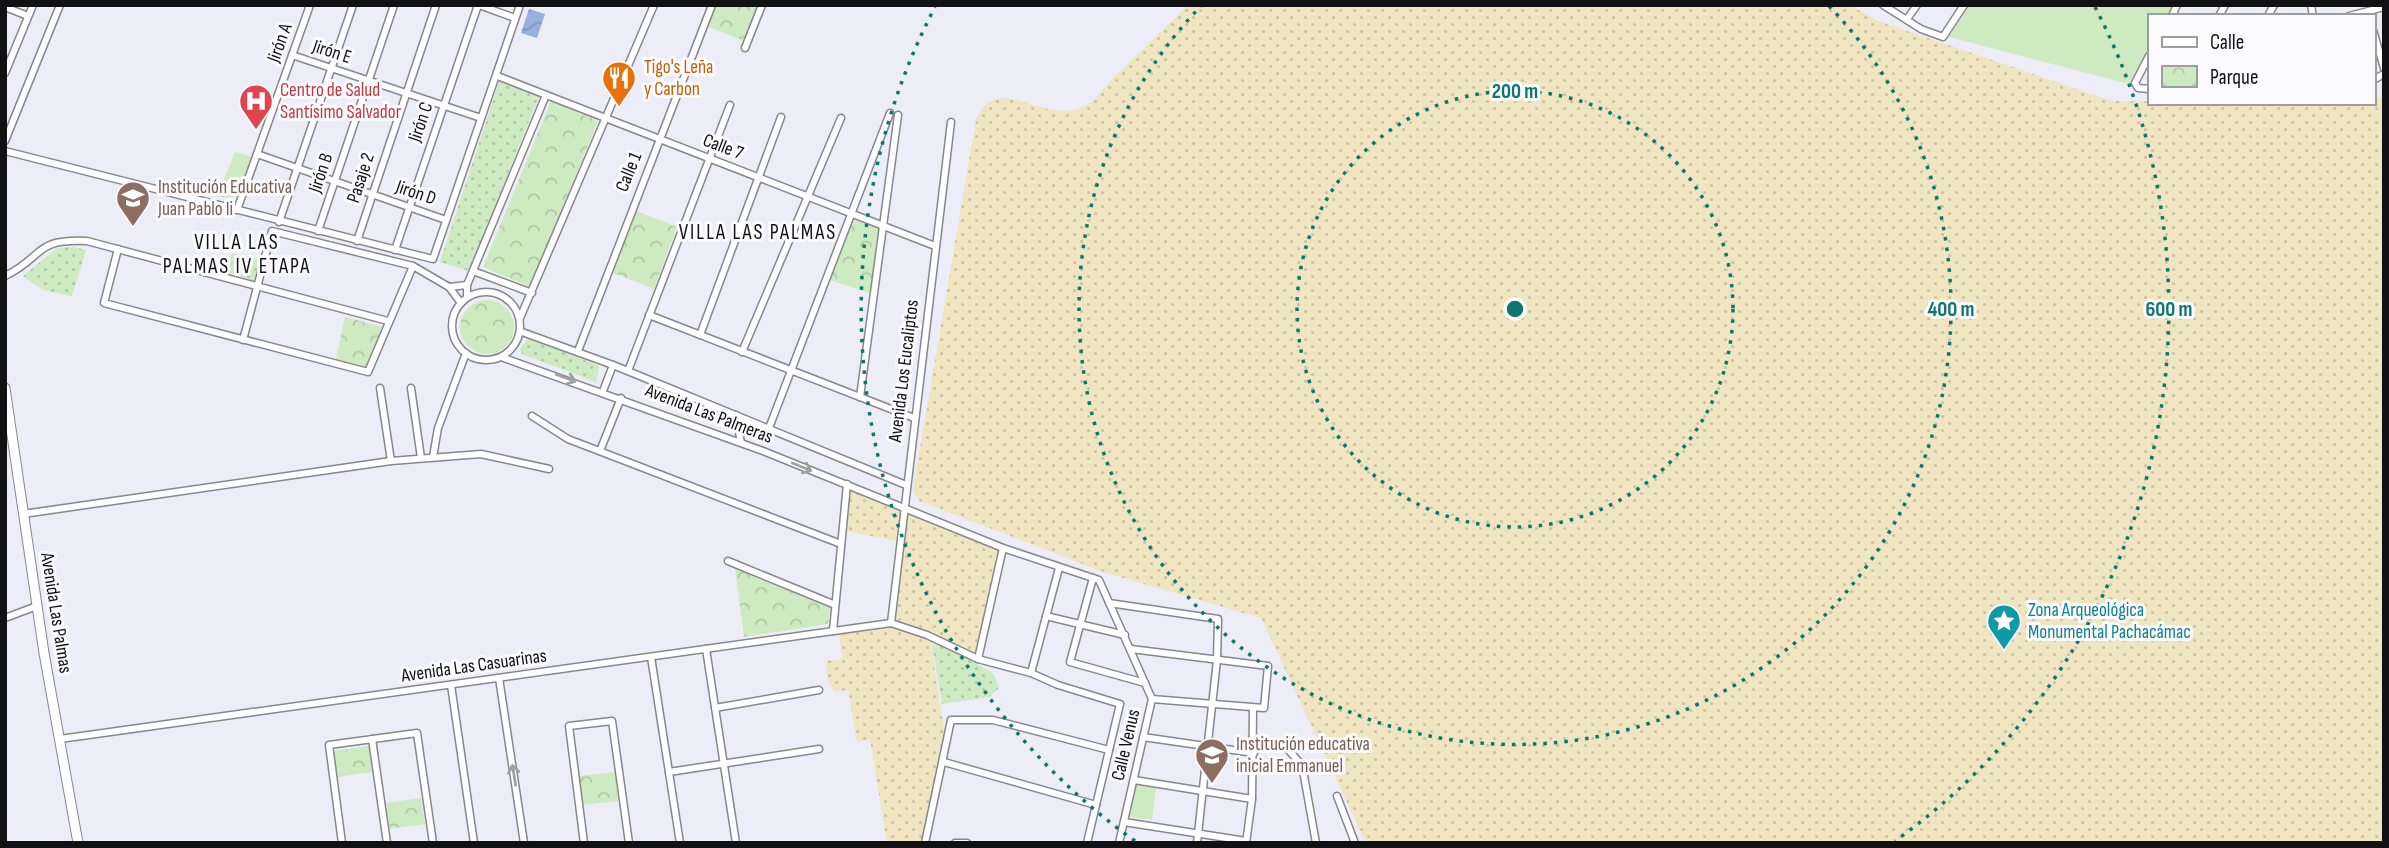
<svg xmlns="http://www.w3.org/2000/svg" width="2389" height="848" font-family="'Sofia Sans Condensed',sans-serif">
	<defs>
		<pattern id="grass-dots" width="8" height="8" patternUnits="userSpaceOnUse" patternTransform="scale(1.75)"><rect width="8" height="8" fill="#cdeac1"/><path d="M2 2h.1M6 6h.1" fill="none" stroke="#afc8a5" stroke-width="1.8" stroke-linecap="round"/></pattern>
		<pattern id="sand-dots" width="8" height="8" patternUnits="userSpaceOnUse" patternTransform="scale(1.75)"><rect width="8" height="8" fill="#efe5c0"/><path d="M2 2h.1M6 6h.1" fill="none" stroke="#ccc3a4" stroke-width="1.8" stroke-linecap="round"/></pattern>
		<pattern id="park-crowns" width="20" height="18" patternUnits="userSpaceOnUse" patternTransform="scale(1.75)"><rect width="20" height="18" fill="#cdeac1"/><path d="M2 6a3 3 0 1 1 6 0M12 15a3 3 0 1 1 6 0" fill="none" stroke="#afc8a5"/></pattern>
		<pattern id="water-waves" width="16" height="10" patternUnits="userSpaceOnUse" patternTransform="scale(1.75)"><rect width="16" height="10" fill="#96b0df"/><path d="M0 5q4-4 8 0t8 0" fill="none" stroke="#8096be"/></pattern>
	</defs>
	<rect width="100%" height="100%" fill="#ededf7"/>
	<g fill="url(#grass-dots)">
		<path d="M500 79 540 94 469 271 440 262Z"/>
		<path d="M74 247 86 250 72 296 43 290 23 276 57 248Z"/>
		<path d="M232 253 260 260 254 281 226 273Z"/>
		<path d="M529 337 599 366 596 382 522 354 520 349Z"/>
		<path d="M932 645H945L994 674 999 688 989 697 942 704Z"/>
	</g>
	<g fill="url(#sand-dots)">
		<path d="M1188 5H1849L1878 21 2112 101 2373 103V97H2384V843H1366L1261 618 1106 573 919 501 913 489 976 120C997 68 1045 128 1085 106 1094 101 1104 88 1111 80 1137 55 1163 30 1188 5Z"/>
		<path d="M849 489 996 548 1000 553 976 656 943 643 931 644 944 730 922 843H887L870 739 857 742 848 690 835 692 828 683 826 661 842 659 839 632 881 628 895 623 904 543 847 531Z"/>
	</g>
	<g fill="url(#park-crowns)">
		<path d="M716 5H759L744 41 707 26Z"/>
		<path d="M551 101 598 121 530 287 483 267Z"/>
		<path d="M235 152 253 157 241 191 234 197H217Z"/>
		<path d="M634 210 677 227 654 289 611 272Z"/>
		<path d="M851 219 878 228 870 293 826 279Z"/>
		<circle cx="487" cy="327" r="27"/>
		<path d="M345 317 383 327 366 367 336 359Z"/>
		<path d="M735 569 827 604 830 607 828 624 744 637Z"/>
		<path d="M369 746 372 772 337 777 333 751Z"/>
		<path d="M615 772 618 801 582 805 579 776Z"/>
		<path d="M421 798 425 824 390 829 386 803Z"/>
	</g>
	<g fill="#cdeac1">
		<path d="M1969 5H2175L2169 16H2149V49L2129 84 1949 37Z"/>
		<path d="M1134 785 1156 788 1152 820 1130 817Z"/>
	</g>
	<path fill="url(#water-waves)" d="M529 9 545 14 537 38 521 33Z"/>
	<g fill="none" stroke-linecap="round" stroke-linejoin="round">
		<g stroke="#87868f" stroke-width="9">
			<g id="street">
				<path d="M479 5 515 18"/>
				<path d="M1883 5 1921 29 1943 37 1964 5"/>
				<path d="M2311 5 2313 16"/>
				<path d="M5 7 28 16"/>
				<path d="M2172 16 2177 5"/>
				<path d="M2219 16 2225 5"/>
				<path d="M2268 16 2274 5"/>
				<path d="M2349 16 2384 7"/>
				<path d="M1907 19 1917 5"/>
				<path d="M2373 30 2384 68"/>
				<path d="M745 48 762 5"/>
				<path d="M292 55 481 118"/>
				<path d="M2149 56 2135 83 2138 88 2149 89"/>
				<path d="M5 73 33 5"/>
				<path d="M500 77 935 246"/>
				<path d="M2373 80 2384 74"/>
				<path d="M5 141 60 5"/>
				<path d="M5 151 433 259 520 5"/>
				<path d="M257 154 446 220"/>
				<path d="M237 210 310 5"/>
				<path d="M279 222 353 5"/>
				<path d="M318 231 394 5"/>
				<path d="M357 241 436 5"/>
				<path d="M118 249 104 303 368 372 413 266"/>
				<path d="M395 250 478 5"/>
				<path d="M473 271 532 293"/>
				<path d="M5 276C46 256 32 239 87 241L388 321"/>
				<path d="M449 287 467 285"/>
				<circle cx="486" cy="326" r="34"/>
				<path d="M467 297V285L546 95"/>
				<path d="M649 315 914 418"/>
				<path d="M520 318 654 5"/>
				<path d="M522 332 613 365 906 485"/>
				<path d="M700 335 781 117"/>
				<path d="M243 340 272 231 413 266 449 287 461 303"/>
				<path d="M578 351 712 5"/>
				<path d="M742 352 841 118"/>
				<path d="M501 357 763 451 1003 548 1099 580 1152 699 1119 843"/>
				<path d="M628 371 730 105"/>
				<path d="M380 388 391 461"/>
				<path d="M411 388 421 458"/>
				<path d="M603 391 613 365"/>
				<path d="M860 397 898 115"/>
				<path d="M736 415 741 443"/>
				<path d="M532 416 568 439 841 544"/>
				<path d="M769 428 890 113"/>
				<path d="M600 451 621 398"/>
				<path d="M433 457 438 428 466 353"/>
				<path d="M23 514 391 461 481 454 549 469"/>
				<path d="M728 561 833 604"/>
				<path d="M1093 578 1070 662 1145 683"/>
				<path d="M1109 603 1218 619 1217 660 1197 843"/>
				<path d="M1046 616 1125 635"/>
				<path d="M5 618 37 606"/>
				<path d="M891 623 951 122"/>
				<path d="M833 631 847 484"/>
				<path d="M706 649 736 843"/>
				<path d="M1131 649 1268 666 1264 708 1152 699"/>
				<path d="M651 657 680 843"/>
				<path d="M978 659 1003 548"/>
				<path d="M1031 673 1059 568"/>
				<path d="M499 678 524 843"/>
				<path d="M451 685 474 843"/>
				<path d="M715 708 819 690"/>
				<path d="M1143 737 1254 753"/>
				<path d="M60 739 891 623 927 635 978 659 1031 673 1058 685 1120 704 1087 843"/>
				<path d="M372 739 387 843"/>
				<path d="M1254 744 1286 747 1299 762 1304 776 1316 843"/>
				<path d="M944 762 1096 805"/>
				<path d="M669 772 819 749"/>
				<path d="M1134 780 1252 799"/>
				<path d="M1337 796 1355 843"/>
				<path d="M1124 822 1246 841"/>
				<path d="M342 843 329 745 417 733 433 843"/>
				<path d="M584 843 569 726 612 721 629 843"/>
				<path d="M925 843 951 720H993L1109 750"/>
				<path d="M955 843H967"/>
				<path d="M1246 843 1252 799 1253 709"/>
			</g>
		</g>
		<g stroke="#87868f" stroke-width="11">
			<path id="secondary" d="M5 388 44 653 78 843"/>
		</g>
		<use href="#street" stroke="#fff" stroke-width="6"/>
		<use href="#secondary" stroke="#fff" stroke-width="9"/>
	</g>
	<defs><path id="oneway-shaft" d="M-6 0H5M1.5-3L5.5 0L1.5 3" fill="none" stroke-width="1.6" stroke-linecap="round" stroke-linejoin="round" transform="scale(1.75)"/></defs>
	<g stroke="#a0a0a1">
		<use href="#oneway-shaft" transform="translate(566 378) rotate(20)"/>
		<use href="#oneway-shaft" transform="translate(802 467) rotate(22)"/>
		<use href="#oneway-shaft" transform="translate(514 775) rotate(-99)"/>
	</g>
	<g fill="none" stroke="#0f766e" stroke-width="3.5" stroke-dasharray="3.5 7">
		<circle cx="1515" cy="309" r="218"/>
		<path d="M1829 6A436 436 0 1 1 1201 6"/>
		<path d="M1135 841A654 654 0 0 1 935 7M2095 7A654 654 0 0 1 1895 841"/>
	</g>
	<defs>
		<g id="restaurant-pin" transform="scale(1.75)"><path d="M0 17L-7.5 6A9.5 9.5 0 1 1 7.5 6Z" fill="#e8710a" stroke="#fbfbfd"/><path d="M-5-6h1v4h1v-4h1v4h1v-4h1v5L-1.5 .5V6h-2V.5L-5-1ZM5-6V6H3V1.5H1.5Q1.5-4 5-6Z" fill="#fff"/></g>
		<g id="hospital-pin" transform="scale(1.75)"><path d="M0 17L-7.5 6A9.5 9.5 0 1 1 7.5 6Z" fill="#e0444e" stroke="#fbfbfd"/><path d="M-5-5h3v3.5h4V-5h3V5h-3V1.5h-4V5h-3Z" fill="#fff"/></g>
		<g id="school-pin" transform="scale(1.75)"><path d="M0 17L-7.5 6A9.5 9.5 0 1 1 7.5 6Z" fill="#8d6e63" stroke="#fbfbfd"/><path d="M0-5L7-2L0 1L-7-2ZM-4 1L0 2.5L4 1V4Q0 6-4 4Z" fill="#fff"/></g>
		<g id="sight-pin" transform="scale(1.75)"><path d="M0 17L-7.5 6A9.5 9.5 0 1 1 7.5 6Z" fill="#0f9aa8" stroke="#fbfbfd"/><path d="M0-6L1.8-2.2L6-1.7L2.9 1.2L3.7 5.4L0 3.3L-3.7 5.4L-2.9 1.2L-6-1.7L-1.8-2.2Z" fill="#fff"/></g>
	</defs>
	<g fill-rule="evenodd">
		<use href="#restaurant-pin" x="619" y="78"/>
		<use href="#hospital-pin" x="256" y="101"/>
		<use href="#school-pin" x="133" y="198"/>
		<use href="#sight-pin" x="2004" y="621"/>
		<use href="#school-pin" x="1212" y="755"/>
	</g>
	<g text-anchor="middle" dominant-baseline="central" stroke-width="6" stroke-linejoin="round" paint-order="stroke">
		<g font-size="19" fill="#111114" stroke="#fbfbfd">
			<text transform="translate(280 43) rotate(-70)">Jirón A</text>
			<text transform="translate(332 52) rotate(18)">Jirón E</text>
			<text transform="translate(421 122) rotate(-71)">Jirón C</text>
			<text transform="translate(723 147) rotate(21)">Calle 7</text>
			<text transform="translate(629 172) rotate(-68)">Calle 1</text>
			<text transform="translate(321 173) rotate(-71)">Jirón B</text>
			<text transform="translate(361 178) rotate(-72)">Pasaje 2</text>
			<text transform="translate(416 193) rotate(19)">Jirón D</text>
			<text transform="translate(904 371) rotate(-83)">Avenida Los Eucaliptos</text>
			<text transform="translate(709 414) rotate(21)">Avenida Las Palmeras</text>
			<text transform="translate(56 613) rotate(81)">Avenida Las Palmas</text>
			<text transform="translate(474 666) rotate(-8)">Avenida Las Casuarinas</text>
			<text transform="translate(1126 745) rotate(-77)">Calle Venus</text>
		</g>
		<g font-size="19" fill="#c56008" stroke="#fbfbfd" text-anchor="start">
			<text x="644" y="67">Tigo's Leña<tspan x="644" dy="22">y Carbon</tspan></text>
		</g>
		<g font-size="19" fill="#be3a42" stroke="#fbfbfd" text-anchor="start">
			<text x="280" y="90">Centro de Salud<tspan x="280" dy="22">Santísimo Salvador</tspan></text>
		</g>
		<g font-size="19" fill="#785e54" stroke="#fbfbfd" text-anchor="start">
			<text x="158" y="187">Institución Educativa<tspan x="158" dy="22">Juan Pablo Ii</tspan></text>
			<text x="1236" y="744">Institución educativa<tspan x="1236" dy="22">inicial Emmanuel</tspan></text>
		</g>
		<g font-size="19" fill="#0d838f" stroke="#fbfbfd" text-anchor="start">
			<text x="2028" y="610">Zona Arqueológica<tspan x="2028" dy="22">Monumental Pachacámac</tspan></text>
		</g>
		<g font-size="21" letter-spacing="2" fill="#111114" stroke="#fbfbfd">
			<text x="758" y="232">VILLA LAS PALMAS</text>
			<text x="237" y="242">VILLA LAS<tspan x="237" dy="24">PALMAS IV ETAPA</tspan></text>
		</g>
	</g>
	<circle cx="1515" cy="309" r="10" fill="#0f766e" stroke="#fbfbfd" stroke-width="3.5"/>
	<g font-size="21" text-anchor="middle" font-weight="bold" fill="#0f766e" stroke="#fbfbfd" stroke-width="6" stroke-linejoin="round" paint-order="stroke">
		<text x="1515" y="98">200 m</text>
		<text x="1951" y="316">400 m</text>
		<text x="2169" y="316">600 m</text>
	</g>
	<rect width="2389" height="848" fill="none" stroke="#111114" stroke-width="14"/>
	<rect x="2148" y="14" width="228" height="91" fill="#fbfbfd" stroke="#9d9da0" stroke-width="2"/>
	<rect x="2162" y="37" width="35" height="10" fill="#ffffff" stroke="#9d9da0" stroke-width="2"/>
	<text x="2210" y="49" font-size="21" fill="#111114">Calle</text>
	<rect x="2162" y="66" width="35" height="21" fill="url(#park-crowns)" stroke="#9d9da0" stroke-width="2"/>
	<text x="2210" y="84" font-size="21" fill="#111114">Parque</text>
</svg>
